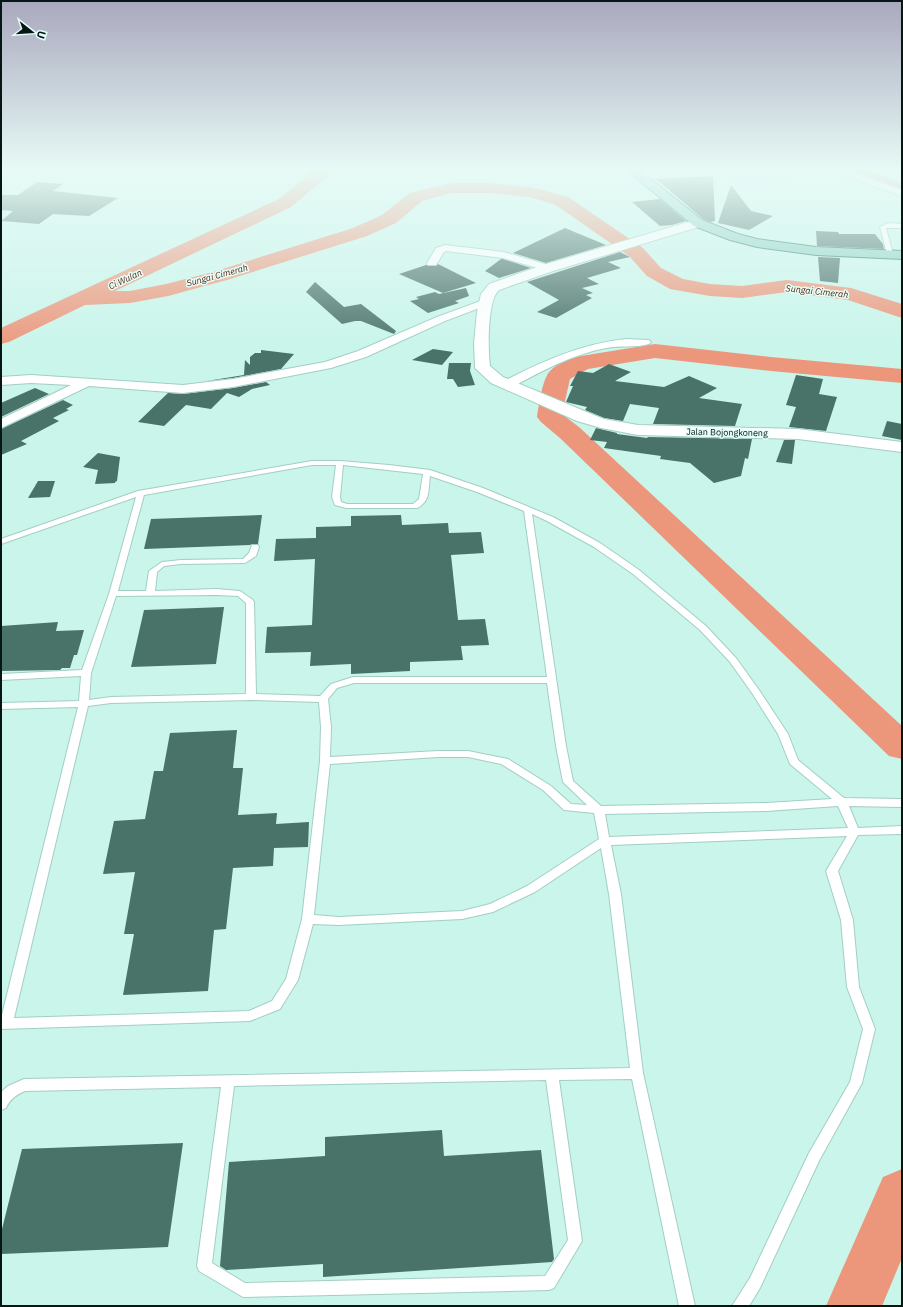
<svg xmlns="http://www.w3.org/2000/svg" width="903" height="1307" font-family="'IBM Plex Sans',sans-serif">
	<rect width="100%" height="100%" fill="#c9f5eb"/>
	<path fill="#b3e9dd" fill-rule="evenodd" d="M705 169H826L836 173 745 182 732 180 722 169 707 170ZM824 169 831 173 775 178 772 176 749 174 750 170 787 173Z"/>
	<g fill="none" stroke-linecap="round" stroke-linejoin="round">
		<g fill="#ec977c" fill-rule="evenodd">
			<path d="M309 169H327L331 173 291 207 115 291H130L166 284 213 272 353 228 382 215 410 193 451 183H488L531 187 568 197 643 248 661 268 683 279 710 284 742 286 787 280 851 288 902 304V318L848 300 787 292 742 298 710 296 670 289 647 276 629 256 556 205 530 197 488 193H451L422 201 396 223 367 236 227 280 168 296 130 303 85 305 9 342 1 344V328L279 199 311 173Z"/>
			<path d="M843 169H865L902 183V194L845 173Z"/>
			<path d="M655 344 771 357 902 369V383L771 371 655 358 588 369 570 379 565 401 563 415 579 427 902 726V759L889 756 561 439 541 422 537 417C539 405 542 380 550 371 556 364 571 358 581 356Z"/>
			<path d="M902 1169V1258L882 1306H826L883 1177Z"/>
		</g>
	</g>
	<g fill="#497269">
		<path d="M713 176 715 221 710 222 703 219 656 179Z"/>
		<path d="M37 182 63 184 53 191 118 198 89 216 53 214 39 224 1 221 13 211 1 210V195H18Z"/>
		<path d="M731 185 751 211 773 216 749 230 718 223Z"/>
		<path d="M660 199 686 221 672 225 660 226 632 202Z"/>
		<path d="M565 228 606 245 546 263 513 253Z"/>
		<path d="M816 231 838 232 839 234H875L883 244 884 249 817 246Z"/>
		<path d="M620 252 630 257 608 262 621 268 587 278 599 284 582 288 593 293 586 295 592 298 556 318 537 312 559 300 527 282Z"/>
		<path d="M818 257 840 258 838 283 820 281Z"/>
		<path d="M501 259H503L531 268 499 278 485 271Z"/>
		<path d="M438 264 476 283 443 293 399 274 426 265 436 266Z"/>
		<path d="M315 282 344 307 361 304 396 331 394 334 361 321H355L342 324 306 292Z"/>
		<path d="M466 288 469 296 455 301 459 303 428 313 410 301 419 299 416 297 435 292 439 294Z"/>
		<path d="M433 349 453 352 442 365 412 360Z"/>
		<path d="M261 350 294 354 281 369 233 378 207 381 244 375 245 360 250 365V357L255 353H261Z"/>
		<path d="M449 363H471L470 371 475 385 458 387 453 379H447Z"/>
		<path d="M609 364 631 372 615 381 664 387 689 376 717 388 699 398 742 404 735 426 653 424 659 408 630 404 623 421 604 418 585 410 587 407 566 402 573 386H570L578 371 593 373Z"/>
		<path d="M796 375 823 379 819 394 837 397 826 431 789 427 796 407 786 405Z"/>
		<path d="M266 382 270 385 252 389 239 397 227 393 211 409 186 405 164 426 138 422 168 393 183 394 233 388Z"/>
		<path d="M35 388 49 394 1 417V403Z"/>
		<path d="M63 400 73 405 66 409 69 410 53 418 59 421 21 441 27 444 1 455V429Z"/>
		<path d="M887 421 902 424V440L882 436Z"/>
		<path d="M596 428 617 433V434L647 438 648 437 752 439 748 459 745 458 741 476 714 483 690 463 660 459 661 456 604 448 607 442 590 440Z"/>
		<path d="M784 440H795L792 464 776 462Z"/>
		<path d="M98 453 120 457 117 481 115 482V483L95 484 98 470 83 467Z"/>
		<path d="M38 481H55L50 497 28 498Z"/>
		<path d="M262 515 258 544H252L250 545 144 549 151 519Z"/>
		<path d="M401 515 402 525 448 523 449 533 481 532 484 553 451 555 458 620 485 619 489 645 461 646 463 660 410 662V671L351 674V664L310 666 311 652 265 653 267 627 312 625 315 559 274 561 276 539 316 538V527L351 526V516Z"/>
		<path d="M224 607 216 664 131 667 144 610Z"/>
		<path d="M58 622 56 631 84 630 77 655H74L70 668H62L60 670 1 671V626Z"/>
		<path d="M237 730 233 768H243L238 815 277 813 276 824 309 822 308 847 274 848 273 866 233 868 226 929 214 930 208 991 123 995 134 934H124L135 872 103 874 114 821 145 819 154 771H163L170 733Z"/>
		<path d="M442 1130 444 1156 541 1150 554 1259 552 1262 323 1277V1264L226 1270 220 1266 229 1162 325 1156V1137Z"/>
		<path d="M183 1143 168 1247 1 1254V1233L22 1149Z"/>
	</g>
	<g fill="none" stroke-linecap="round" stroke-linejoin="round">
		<g stroke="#a2cec4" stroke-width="2">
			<g id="service">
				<path d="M888 223 902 224V228H886L893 254 890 256 887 254 880 227Z"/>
				<path d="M312 461H340L389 465 430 470 483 488 553 517 600 543 639 570 706 626 736 658 759 690 788 734 798 760 844 798 902 799V807L849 806 858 828 902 826V834L858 835 838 871 853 920 859 987 875 1029 862 1083 819 1161 760 1288 749 1306H732L750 1278 809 1153 850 1082 863 1029 847 987 841 920 826 871 847 836 611 845 621 894 643 1073 695 1306H679L632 1079 559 1080 582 1241 554 1288 549 1290 243 1297 199 1271 197 1266 221 1087 25 1091C16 1095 10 1099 6 1108L1 1110V1092L8 1086 24 1079 630 1068 609 894 601 848 535 892 493 912 462 919 339 925 313 924 298 980 280 1009 250 1021 1 1029V1019L78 707 1 709V703L79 701 81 676 1 680V674L82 670 109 594 136 497 1 544V539L138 491ZM312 465H336L332 497 335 505 346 508H417C431 501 428 489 430 476L477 492 524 511 547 677H353L331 684 320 696 256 694 254 602 253 600 240 591 217 589 155 591 157 572 164 566 181 564 245 563 256 556 259 547 258 545H252L249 553 243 559 181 560 162 562 149 571 146 591H118L144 495ZM343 465 423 474 419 499 413 504H347L341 502 340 497ZM532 514 547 521 594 547 633 574 700 630 730 662 752 693 778 734 790 764 832 799 766 803 601 806 573 781 566 746ZM217 595 238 596 246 603V694L111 697 89 700 91 673 116 596ZM354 683H547L556 746 563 782 587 805 571 804 551 786 508 759 468 751H438L330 757 331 727 328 699 337 688ZM251 700 319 702 321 727 320 761 302 919 286 979 272 1001 249 1011 14 1018 88 706 111 703ZM438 757H468L501 764 543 790 564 810 594 813 599 839 527 886 490 904 462 911 339 917 314 915 330 764ZM838 806 848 828 609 837 605 814 766 811ZM546 1080 568 1240 545 1276 245 1283 212 1263 234 1086Z"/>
			</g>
		</g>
		<g stroke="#a2cec4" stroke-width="2">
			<g id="minor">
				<path d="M710 169H746L742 172 640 179 636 176 640 173Z"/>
				<path d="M832 169H843L902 190V196L833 171Z"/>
				<path d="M445 245 504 252 552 266 553 268 548 271 503 258 446 251 444 252 436 265H428L427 263 436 248Z"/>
				<path d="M486 299 491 302 490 304 445 321 366 357 331 368 233 387 183 393 89 386 1 428V419L71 385 31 383 1 385V377L31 375 183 385 233 379 325 362 358 351 437 317Z"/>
				<path d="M626 339 649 340 651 342 649 344C635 348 620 345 606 348 573 354 542 371 512 387H504L502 384 504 381C543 361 581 344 626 339Z"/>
			</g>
		</g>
		<g stroke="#a2cec4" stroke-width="2">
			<path id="secondary" d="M698 219 702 220 704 223 702 226 553 271 499 290C487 300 488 351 490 366L503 377 589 413 604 419 638 425 798 429 902 442V452L798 439 638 435 601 428 577 421 491 383 475 368 474 343 477 312 481 294 489 284 543 265Z"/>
		</g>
		<g stroke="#2c7a6d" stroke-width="2">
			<path id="primary" d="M627 169H638L702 220 738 234 757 239 816 247 902 251V259L816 255 757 247 730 240 694 226 628 171Z"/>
		</g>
		<use href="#service" fill="#fff" fill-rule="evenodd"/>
		<use href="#minor" fill="#fff" fill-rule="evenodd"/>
		<use href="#secondary" fill="#fff" fill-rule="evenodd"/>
		<use href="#primary" fill="#8cd0c4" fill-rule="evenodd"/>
	</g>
	<linearGradient id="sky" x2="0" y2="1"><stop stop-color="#a9a8bd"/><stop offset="0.48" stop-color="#e7faf6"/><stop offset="1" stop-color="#e7faf6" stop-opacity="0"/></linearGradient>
	<rect width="903" height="352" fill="url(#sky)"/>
	<g text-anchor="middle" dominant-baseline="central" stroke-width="3" stroke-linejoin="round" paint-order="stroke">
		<g font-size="9" font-style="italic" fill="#582311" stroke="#e4fef8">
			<text transform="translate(217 275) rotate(-15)">Sungai Cimerah</text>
			<text transform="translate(125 279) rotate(-25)">Ci Wulan</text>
			<text transform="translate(817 291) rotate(6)">Sungai Cimerah</text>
		</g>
		<g font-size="9" fill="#061613" stroke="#e4fef8">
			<text transform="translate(727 432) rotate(1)">Jalan Bojongkoneng</text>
		</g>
	</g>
	<rect width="903" height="1307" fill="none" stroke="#061613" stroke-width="4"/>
	<g transform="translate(32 32) rotate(107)" stroke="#e4fef8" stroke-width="3" paint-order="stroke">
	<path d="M0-3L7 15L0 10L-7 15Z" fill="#061613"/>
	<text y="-6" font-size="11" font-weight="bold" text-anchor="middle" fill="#061613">U</text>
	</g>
</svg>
